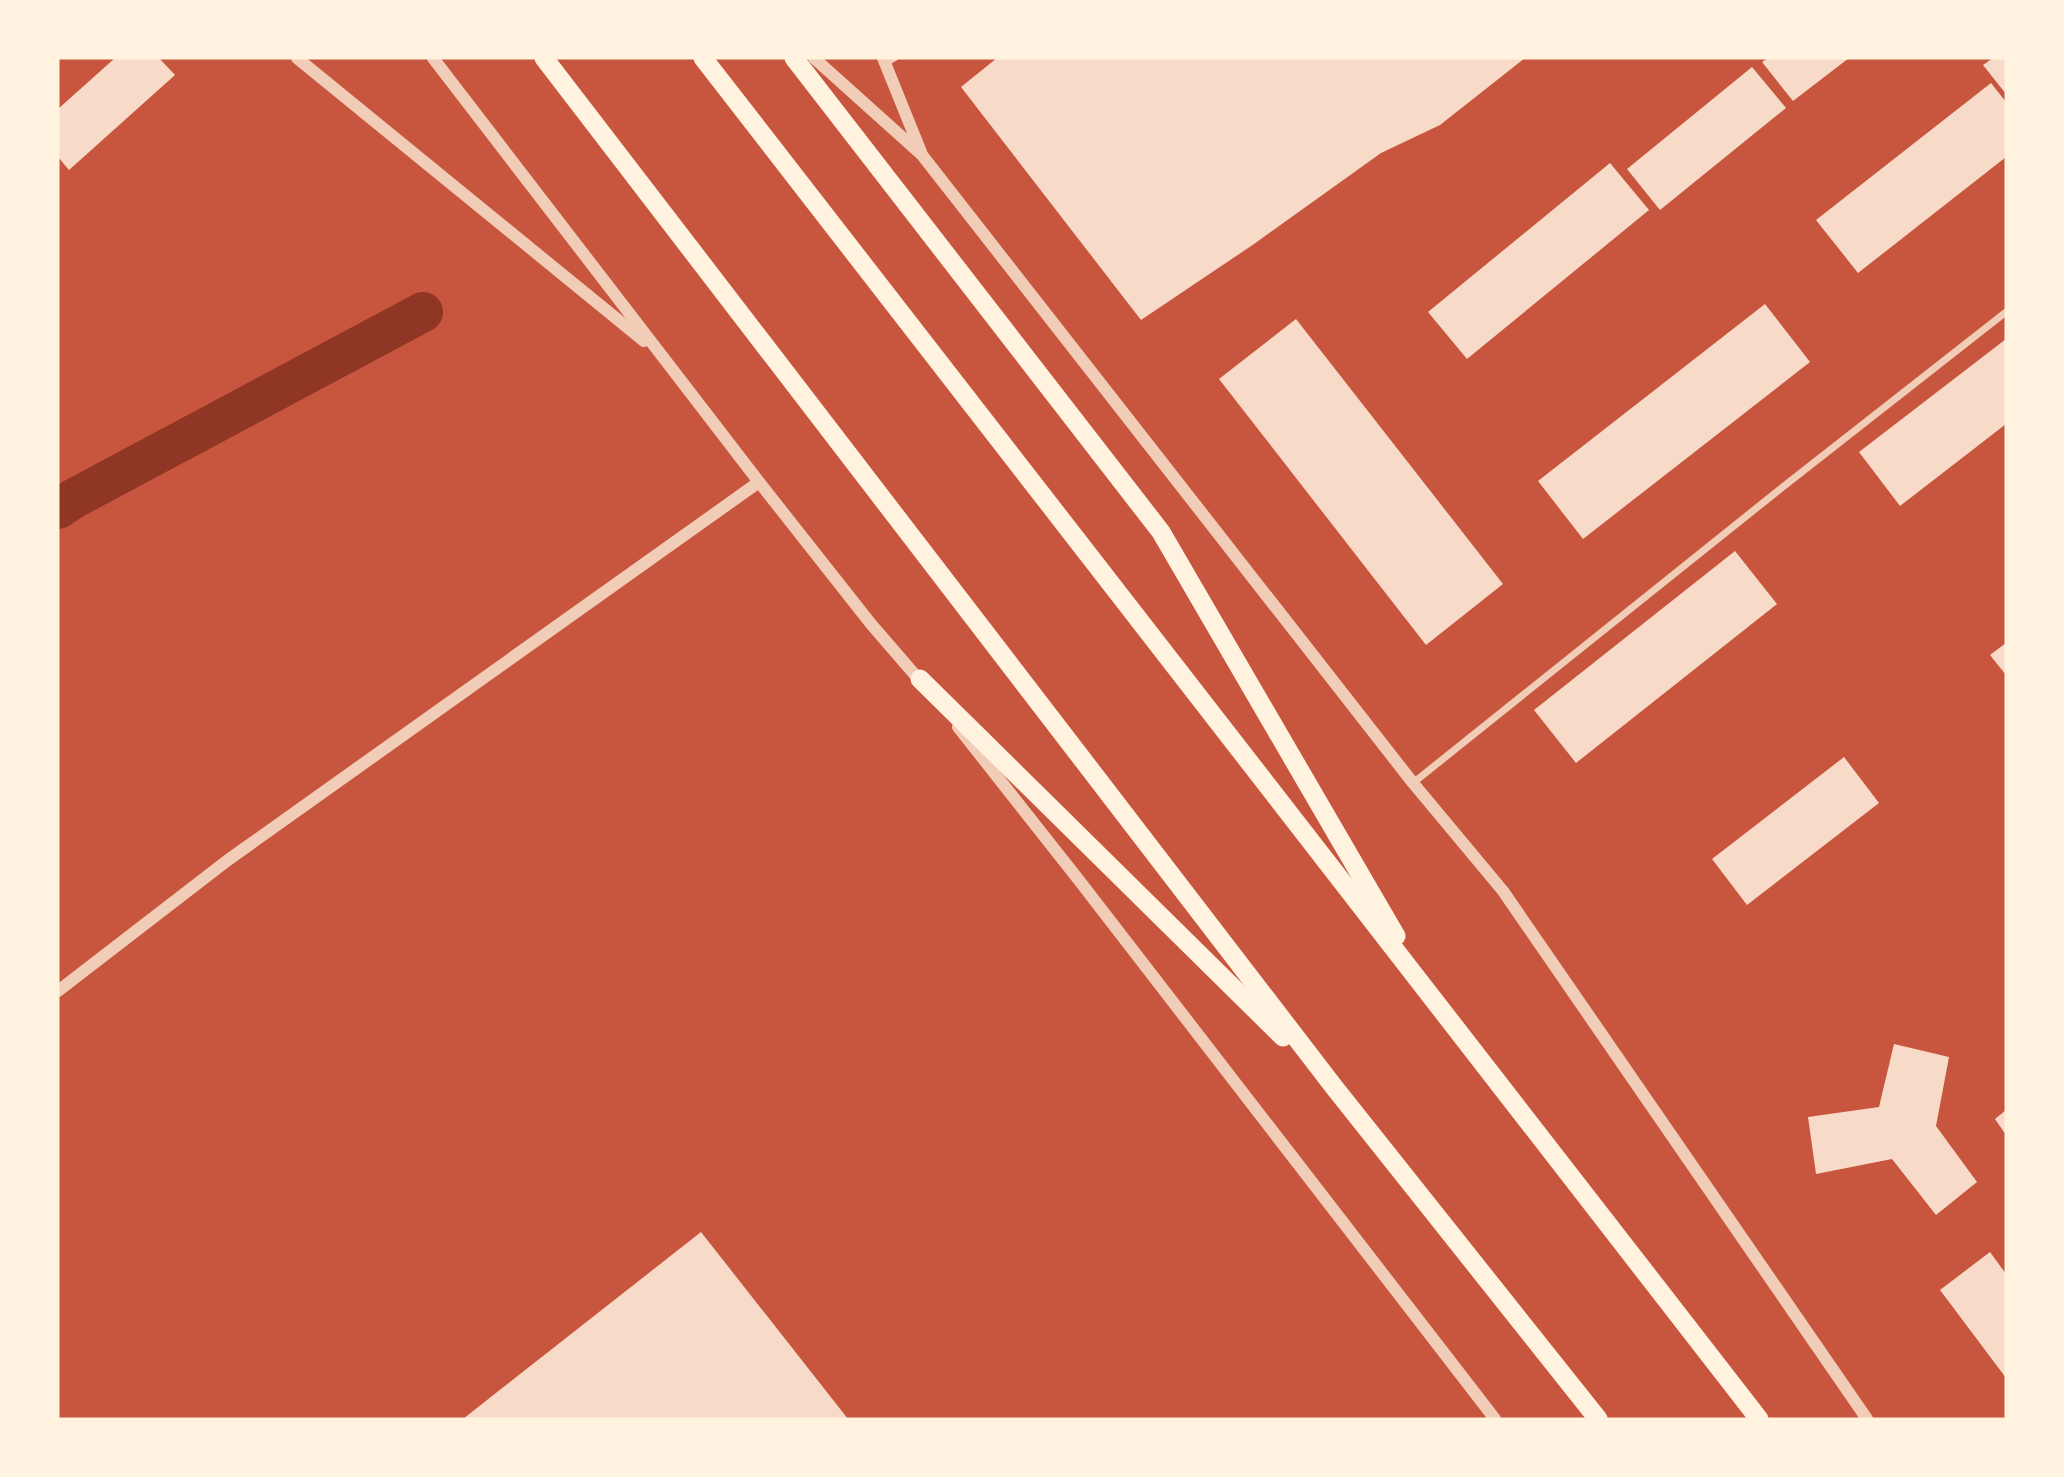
<svg xmlns="http://www.w3.org/2000/svg" width="2064" height="1477" font-family="'PT Sans',sans-serif">
	<rect width="100%" height="100%" fill="#c8553d"/>
	<g fill="none" stroke-linecap="round" stroke-linejoin="round">
		<path stroke="#8f3625" stroke-width="40" d="M58 509 73 499 423 312"/>
	</g>
	<g fill="#f7dbc8">
		<path d="M115 58H159L175 75 69 170 58 157V109Z"/>
		<path d="M997 58H1525L1440 125 1381 153 1254 244 1141 320 961 87Z"/>
		<path d="M1768 58H1849L1793 101 1762 62Z"/>
		<path d="M1993 58H2006V94L1983 65Z"/>
		<path d="M1752 67 1786 108 1660 210 1627 169Z"/>
		<path d="M1991 83 2006 102V157L1858 273 1816 220Z"/>
		<path d="M1610 163 1649 210 1467 359 1428 312Z"/>
		<path d="M1765 304 1810 362 1583 539 1538 481Z"/>
		<path d="M1296 319 1503 584 1426 645 1219 379Z"/>
		<path d="M2006 339V424L1900 506 1859 452Z"/>
		<path d="M1735 551 1777 604 1576 763 1534 710Z"/>
		<path d="M2006 643V675L1990 655Z"/>
		<path d="M1844 757 1879 803 1747 905 1712 859Z"/>
		<path d="M1894 1044 1949 1057 1936 1126 1977 1182 1936 1215 1892 1159 1816 1174 1808 1117 1879 1107Z"/>
		<path d="M2006 1110V1135L1995 1119Z"/>
		<path d="M701 1232 848 1419H463L501 1389Z"/>
		<path d="M1990 1252 2006 1274V1378L1940 1290Z"/>
	</g>
	<g fill="none" stroke-linecap="round" stroke-linejoin="round">
		<path stroke="#f1ccb7" stroke-width="5" d="M885 64 896 58"/>
		<path stroke="#f1ccb7" stroke-width="7" d="M1413 783 1779 490 2006 312"/>
		<g stroke="#f1ccb7" stroke-width="12">
			<path d="M297 58 644 341"/>
			<path d="M433 58 759 482 871 624 922 683"/>
			<path d="M814 58 922 155 1413 783 1503 891 1867 1419"/>
			<path d="M883 58 921 152"/>
			<path d="M958 727 1078 879 1495 1419"/>
			<path d="M58 991 228 860 759 482"/>
		</g>
		<g stroke="#fff3e0" stroke-width="19">
			<path d="M544 58 1334 1087 1598 1419"/>
			<path d="M703 58 1759 1419"/>
			<path d="M794 58 1161 532 1396 936"/>
			<path d="M920 679 1283 1037"/>
		</g>
	</g>
	<rect width="2064" height="1477" fill="none" stroke="#fff3e0" stroke-width="119"/>
</svg>
